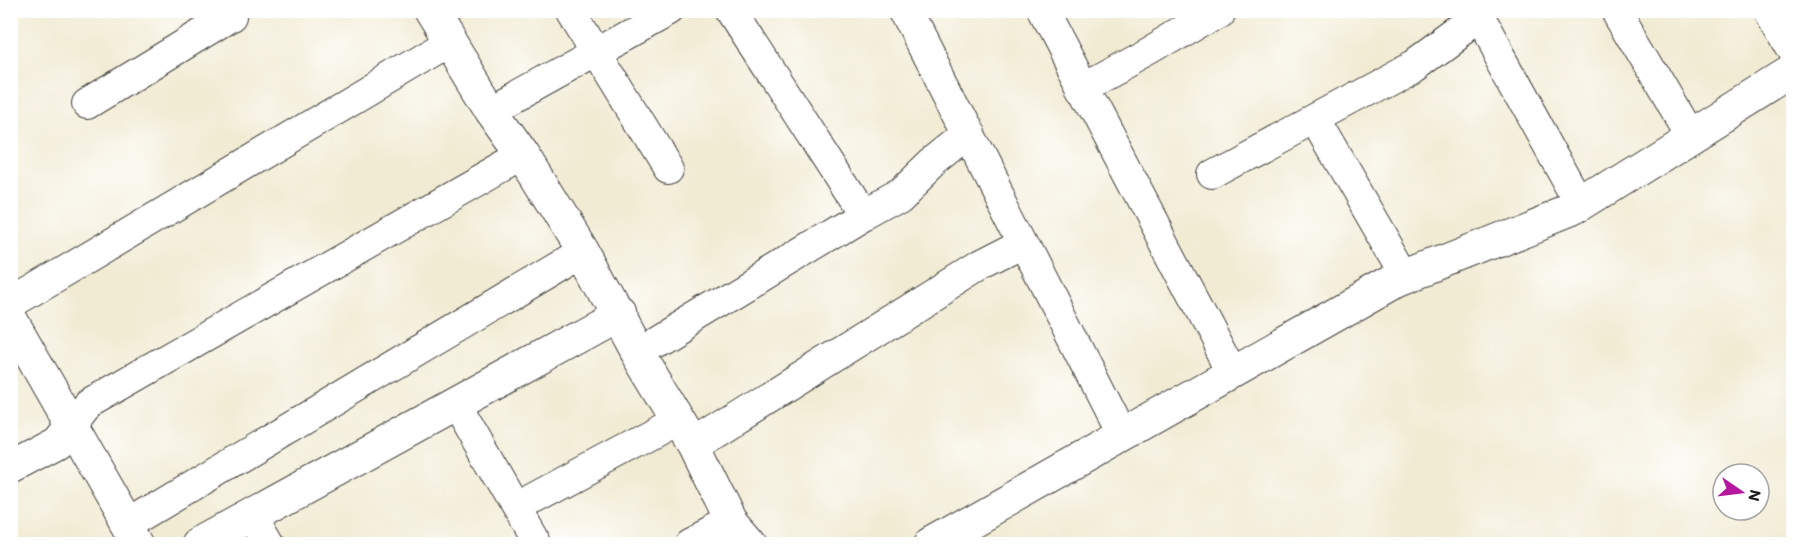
<svg xmlns="http://www.w3.org/2000/svg" width="1804" height="555" font-family="Itim,sans-serif">
	<rect width="100%" height="100%" fill="#fff"/>
	<filter id="ink" filterUnits="userSpaceOnUse"><feTurbulence type="fractalNoise" baseFrequency=".0167" numOctaves="2"/><feDisplacementMap in="SourceGraphic" scale="12" xChannelSelector="R" yChannelSelector="G"/><feConvolveMatrix kernelMatrix="1 2 1 2 8 2 1 2 1" color-interpolation-filters="sRGB"/></filter>
	<filter id="wash" filterUnits="userSpaceOnUse"><feTurbulence type="fractalNoise" baseFrequency=".008" numOctaves="4" result="noise"/><feDisplacementMap in="SourceGraphic" scale="24" xChannelSelector="R" yChannelSelector="G"/><feGaussianBlur stdDeviation="1.35" result="paint"/><feColorMatrix in="noise" values="0 0 0 0 0 0 0 0 0 0 0 0 0 0 0 0 0 1.4 0 .05"/><feComposite in="paint" operator="in"/></filter>
	<g filter="url(#wash)">
		<rect width="100%" height="100%" fill="#f2ebd4"/>
	</g>
	<g filter="url(#ink)">
		<g fill="none" stroke-linecap="round" stroke-linejoin="round">
			<g stroke="#3c3b38" stroke-width="32">
				<g id="minor">
					<path d="M571 10 668 168"/>
					<path d="M731 10 863 215"/>
					<path d="M905 10 1122 436"/>
					<path d="M1042 10 1233 373"/>
					<path d="M1474 10 1581 204"/>
					<path d="M1617 10 1691 136"/>
					<path d="M1769 10 1794 53"/>
					<path d="M1082 88 1150 51 1219 10"/>
					<path d="M87 104 231 16 228 10"/>
					<path d="M491 110 671 10"/>
					<path d="M1315 119 1406 276"/>
					<path d="M1212 174 1415 65 1478 19"/>
					<path d="M10 304 450 42"/>
					<path d="M637 352 863 215 901 194 933 163 969 134"/>
					<path d="M455 403 536 544"/>
					<path d="M693 445 980 265 1023 243"/>
					<path d="M10 468 57 443 88 404 523 155"/>
					<path d="M515 508 679 420"/>
					<path d="M253 515 270 544"/>
					<path d="M128 524 583 252"/>
					<path d="M689 544 731 522"/>
				</g>
			</g>
			<g stroke="#3c3b38" stroke-width="35">
				<g id="tertiary">
					<path d="M430 10 491 110 523 155 583 252 637 352 693 445 731 522 750 544"/>
					<path d="M10 318 139 544"/>
					<path d="M200 544 619 314"/>
					<path d="M931 544 1398 279 1574 209 1794 71"/>
				</g>
			</g>
			<use href="#minor" stroke="#fff" stroke-width="30"/>
			<use href="#tertiary" stroke="#fff" stroke-width="33"/>
		</g>
	</g>
	<rect width="1804" height="555" fill="none" stroke="#fff" stroke-width="36"/>
	<g transform="translate(1741 492) rotate(104)"><circle r="28" fill="#ffffff" stroke="#a4a4a4" stroke-width="1.5"/>
	<path d="M0-4.5L10 22L0 15L-10 22Z" fill="#b5179e"/>
	<text y="-9" font-size="16" font-weight="bold" text-anchor="middle" fill="#1c1c1c">N</text>
	</g>
</svg>
